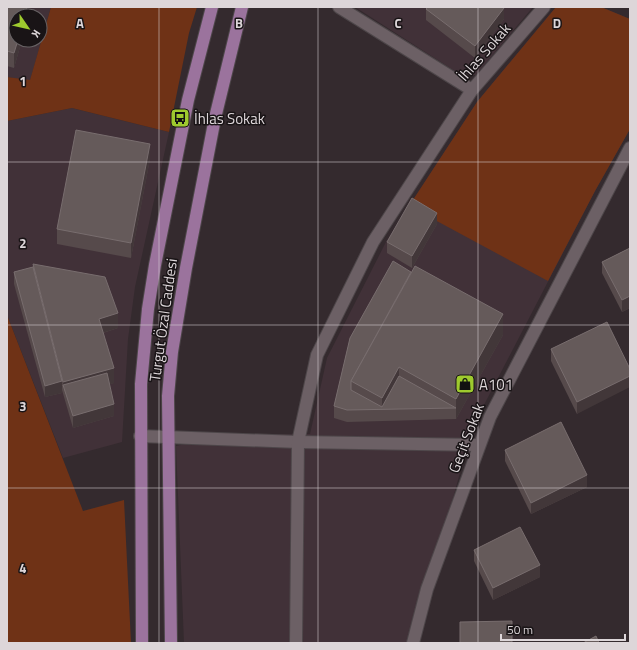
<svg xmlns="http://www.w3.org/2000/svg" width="637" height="650" font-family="'Titillium Web',sans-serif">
	<rect width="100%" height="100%" fill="#342a2e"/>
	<g fill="#413138" fill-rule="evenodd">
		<path d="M7 7H51L30 81 7 77ZM16 16H40V40H16Z"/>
		<path d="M355 7H533L476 75H461Z"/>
		<path d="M556 7H601L630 19V129L595 191 472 428 414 643H184L176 446 226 435 310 434 327 358 387 240 477 102Z"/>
		<path d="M72 108 169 132 135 287 128 339 122 442 63 458 7 315V121Z"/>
	</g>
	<g fill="#6f3216">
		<path d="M51 7H197L189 33 169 132 72 108 7 121V77L30 80Z"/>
		<path d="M556 7H601L630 19V129L595 191 548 281 409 206 477 102Z"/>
		<path d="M7 315 83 511 124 500 131 643H7Z"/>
	</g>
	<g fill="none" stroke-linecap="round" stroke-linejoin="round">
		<g stroke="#4d4649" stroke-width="14">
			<g id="minor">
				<path d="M339 7 472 90"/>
				<path d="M140 436 298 442 479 445"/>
				<path d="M296 643 298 442 317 355 373 242 472 90 544 7"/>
				<path d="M413 643 427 589 490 417 630 148"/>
			</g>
		</g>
		<g stroke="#4d4649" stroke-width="14">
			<g id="major">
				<path d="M142 643 141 384 148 309 155 265 188 100 212 7"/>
				<path d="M171 643 168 396 172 352 186 268 215 118 242 7"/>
			</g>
		</g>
		<use href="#minor" stroke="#6c6065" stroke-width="12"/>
		<use href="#major" stroke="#9b739d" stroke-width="12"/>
	</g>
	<g fill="#564a4b">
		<path d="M7 7 16 40H22L14 68 7 66Z"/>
		<path d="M426 9 504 19 475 58 426 20Z"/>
		<path d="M150 159 131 258 57 244V229Z"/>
		<path d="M437 224 412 268 387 253V242Z"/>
		<path d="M630 248V308L622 312 602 273V262Z"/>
		<path d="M33 264 118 328 103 333 114 383 109 384 114 416 73 428 62 390V393L45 397 14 284V272L33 267Z"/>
		<path d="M503 335 456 419 347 422 334 418V406L350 338Z"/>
		<path d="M551 349 630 369 577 414 551 361Z"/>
		<path d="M505 450 587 487 531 514 505 461Z"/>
		<path d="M474 550 540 577 493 600 474 561Z"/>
	</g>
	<g fill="#423739">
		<path d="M27 7H31L29 16H25Z"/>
		<path d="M504 8V19L475 58V46Z"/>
		<path d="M18 40H22L14 68V53Z"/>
		<path d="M150 144V159L131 258V243Z"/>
		<path d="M437 213V224L412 268V256Z"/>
		<path d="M630 296V308L622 312V300Z"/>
		<path d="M118 313V328L99 334V319Z"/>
		<path d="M503 314V335L456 419V399Z"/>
		<path d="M399 367V388L382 409V398Z"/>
		<path d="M114 368V383L67 396 63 385V382Z"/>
		<path d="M630 376V387L577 414V402Z"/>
		<path d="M62 381V393L45 397V386Z"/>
		<path d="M114 404V416L73 428V416Z"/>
		<path d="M587 475V487L531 514V503Z"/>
		<path d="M540 565V577L493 600V588Z"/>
	</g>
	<g fill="#655a5a" stroke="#786d6e">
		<path d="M7 7H27L25 16H16V40H18L14 53 7 51Z"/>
		<path d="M428 7H503L504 8 475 46 426 9Z"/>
		<path d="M76 130 150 144 131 243 57 229Z"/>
		<path d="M412 198 437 213 412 256 387 242Z"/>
		<path d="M630 248V296L622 300 602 262Z"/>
		<path d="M393 261 411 272 351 381V390L382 407 399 376 456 408 347 410 334 406 350 338Z"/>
		<path d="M33 264 105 277 118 313 99 319 114 368 63 382Z"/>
		<path d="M415 266 503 314 456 399 399 367 382 398 351 381Z"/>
		<path d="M33 267 62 381 45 386 14 272Z"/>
		<path d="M607 322 630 369V376L577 402 551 349Z"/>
		<path d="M107 373 114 404 73 416 63 385Z"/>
		<path d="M561 422 587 475 531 503 505 450Z"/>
		<path d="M520 527 540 565 493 588 474 550Z"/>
		<path d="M512 621V643H460V622Z"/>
		<path d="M596 636 599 643H583Z"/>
	</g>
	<path fill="none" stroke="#ddd6d9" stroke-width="1" stroke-opacity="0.55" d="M159 7V643M318 7V643M478 7V643M7 162H630M7 325H630M7 488H630"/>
	<defs>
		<g id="bus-square" transform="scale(1)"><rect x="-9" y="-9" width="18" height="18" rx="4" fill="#9eca2e" stroke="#191416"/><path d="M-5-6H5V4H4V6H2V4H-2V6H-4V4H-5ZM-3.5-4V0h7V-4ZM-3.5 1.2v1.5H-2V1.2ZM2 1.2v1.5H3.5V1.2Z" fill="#111"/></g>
		<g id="shop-square" transform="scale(1)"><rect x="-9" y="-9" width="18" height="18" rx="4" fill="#9eca2e" stroke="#191416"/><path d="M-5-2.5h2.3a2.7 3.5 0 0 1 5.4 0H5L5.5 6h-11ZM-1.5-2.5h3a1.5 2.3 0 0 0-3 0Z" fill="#111"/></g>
	</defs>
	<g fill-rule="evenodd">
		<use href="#bus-square" x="180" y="118"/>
		<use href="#shop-square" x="465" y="384"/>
	</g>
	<g text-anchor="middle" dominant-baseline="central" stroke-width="3" stroke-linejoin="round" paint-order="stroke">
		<g font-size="15" fill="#ddd6d9" stroke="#191416">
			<text transform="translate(484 52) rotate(-49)">İhlas Sokak</text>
			<text transform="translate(163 320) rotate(-82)">Turgut Özal Caddesi</text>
			<text transform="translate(466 438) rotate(-69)">Geçit Sokak</text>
		</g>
		<g font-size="15" fill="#ddd6d9" stroke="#191416" text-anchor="start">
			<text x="194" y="118">İhlas Sokak</text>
			<text x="479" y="384">A101</text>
		</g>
	</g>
	<g font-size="13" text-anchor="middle" font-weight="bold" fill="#ddd6d9" stroke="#191416" stroke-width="3" stroke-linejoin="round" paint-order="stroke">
		<text x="80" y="28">A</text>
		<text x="239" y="28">B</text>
		<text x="398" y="28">C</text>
		<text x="557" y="28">D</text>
		<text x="23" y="86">1</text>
		<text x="23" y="248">2</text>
		<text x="23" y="411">3</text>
		<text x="23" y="573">4</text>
	</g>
	<rect width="637" height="650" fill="none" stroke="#ddd6d9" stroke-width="16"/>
	<g transform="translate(28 28) rotate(124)"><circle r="19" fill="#191416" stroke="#676264"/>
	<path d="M0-3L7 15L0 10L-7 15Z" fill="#9eca2e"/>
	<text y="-6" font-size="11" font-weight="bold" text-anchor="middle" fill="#ddd6d9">K</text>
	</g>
	<path d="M501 634v6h124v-6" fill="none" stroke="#ddd6d9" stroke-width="2"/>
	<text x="507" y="634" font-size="12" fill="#ddd6d9" stroke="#191416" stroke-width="3" paint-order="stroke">50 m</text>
</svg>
